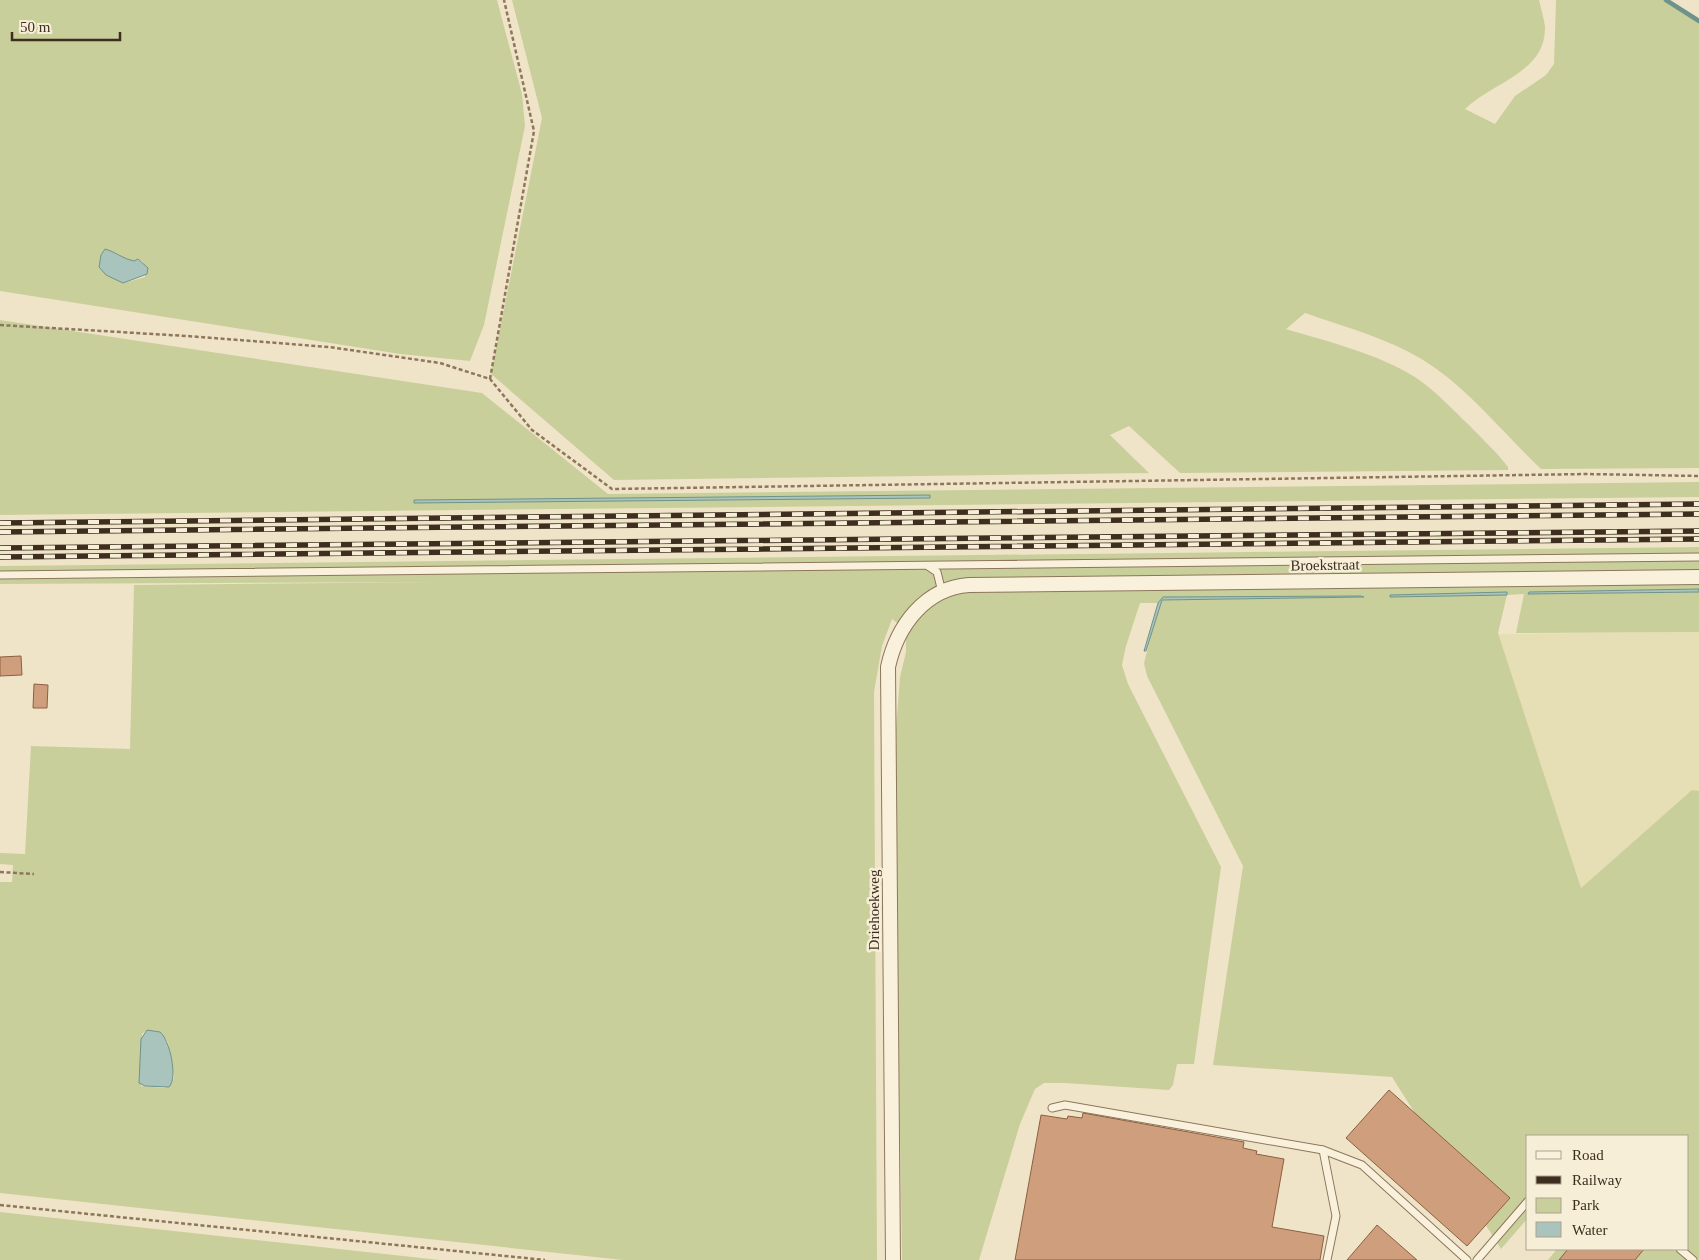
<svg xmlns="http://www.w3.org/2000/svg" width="1699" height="1260" font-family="Georgia,serif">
	<rect width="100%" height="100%" fill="#f0e4c8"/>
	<path fill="#e6deb5" d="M1699 632V791L1692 790 1581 888 1498 634Z"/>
	<g fill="#c9cf9b" fill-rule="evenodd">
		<path d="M0 0H497L522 94 525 126 484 325 470 361 400 354 0 291ZM115 252 123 259 134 262 138 259 143 262 145 277 124 283Z"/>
		<path d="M512 0H1539C1541 9 1544 18 1545 27 1546 73 1492 82 1465 109L1495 124 1515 96 1546 75 1554 64 1556 0H1665L1699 20V468L1541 469C1504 434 1466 386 1423 360 1387 338 1345 327 1305 313L1286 329C1329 342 1376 353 1415 377 1435 390 1452 409 1469 425 1482 439 1497 452 1508 467V470L1180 473 1129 426 1110 435 1149 473 614 480 491 374 542 118Z"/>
		<path d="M0 320 482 393 608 494 1699 482V497L0 515Z"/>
		<path d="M1699 547V574L969 581 900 625 892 619 882 646 874 692 877 1260H623L0 1193V882H12L13 865 0 864V853L25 854 31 746 130 749 134 585 444 582 0 584V566ZM147 1030 160 1032 168 1042 174 1078 165 1088 141 1086 142 1034Z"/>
		<path d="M1699 580V589L1529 592V594L1699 592V632L1516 633 1524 594 1507 595 1498 633 1581 888 1692 790 1699 791V1260H1548L1557 1249H1688V1136H1528V1218L1501 1249 1392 1077 1213 1065 1243 866 1147 676 1144 663 1160 601 1164 600 1364 597 1361 596 1165 597 1158 603H1140L1126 646 1122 665 1128 684 1221 867 1194 1064H1177L1173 1085 1169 1090 1065 1083H1044L1035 1089 1020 1124 979 1260H902L894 755 900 677 906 652V630L922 610 953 591Z"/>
		<path d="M0 1212 440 1260H0Z"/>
	</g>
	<g fill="#a9c4bc" stroke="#6f938a">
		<path d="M105 249C116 252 123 259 134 261L138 259 148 268 147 274 123 283 106 275 99 267 101 255Z"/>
		<path d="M930 495V498L414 503V500Z"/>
		<path d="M1699 589V592L1528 594 1529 592Z"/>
		<path d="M1507 592V595L1390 597V595Z"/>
		<path d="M1361 596 1364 597 1162 600 1146 651H1144L1158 603 1163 597Z"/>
		<path d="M147 1030 160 1032C170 1040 178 1078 169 1087L145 1086 139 1083 141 1039Z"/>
	</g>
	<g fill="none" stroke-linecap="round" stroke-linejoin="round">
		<path stroke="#6f938a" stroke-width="4.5" d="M1666 0 1699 21"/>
	</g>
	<g fill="#cf9f7d" stroke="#8d5f41">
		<path d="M21 656 22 675 0 676V657Z"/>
		<path d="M34 684 48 685 47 708H33Z"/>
		<path d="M1389 1090 1510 1198 1467 1246 1346 1138Z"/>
		<path d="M1083 1113 1244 1142 1243 1148 1257 1151 1256 1154 1284 1159 1272 1227 1324 1236 1320 1260H1015L1041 1115 1067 1119 1068 1116 1082 1118Z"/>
		<path d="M1377 1225 1417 1260H1347Z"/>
		<path d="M1568 1249H1644L1635 1260H1559Z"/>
	</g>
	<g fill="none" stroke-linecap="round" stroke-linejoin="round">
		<g stroke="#8d765c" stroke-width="9">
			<g id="service">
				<path d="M928 566 937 572 942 592"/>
				<path d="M0 575 1699 557"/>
				<path d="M1052 1108 1065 1105 1323 1150 1336 1216 1327 1260"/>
				<path d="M1323 1150 1362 1165 1467 1260"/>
				<path d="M1680 1249 1693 1260"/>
				<path d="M1477 1260 1528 1201"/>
			</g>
		</g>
		<g stroke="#8d765c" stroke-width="16">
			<path id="minor" d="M893 1260 888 667C897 626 925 588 969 585L1699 577"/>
		</g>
		<g stroke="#8d765c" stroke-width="2.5" stroke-dasharray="4 2.5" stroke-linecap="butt">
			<path d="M0 325 187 336 329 347 440 363 490 379 532 430 612 489 1587 474 1699 476"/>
			<path d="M490 379 534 131 504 0"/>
			<path d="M0 872 34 874"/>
			<path d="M0 1205 545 1260"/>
		</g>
		<use href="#service" stroke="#faf1dc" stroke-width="7"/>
		<use href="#minor" stroke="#faf1dc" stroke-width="14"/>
		<g stroke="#3d2e20" stroke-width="5.5">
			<g id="rail">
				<path d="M0 523 1699 504"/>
				<path d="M0 532 1699 514"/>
				<path d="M0 548 1699 531"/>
				<path d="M0 557 1699 539"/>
			</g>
		</g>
		<use href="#rail" stroke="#f7eed8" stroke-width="4" stroke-dasharray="11" stroke-linecap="butt"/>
	</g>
	<g text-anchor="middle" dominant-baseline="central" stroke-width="5" stroke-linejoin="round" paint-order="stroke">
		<g font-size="15" fill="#3d2e20" stroke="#f7eed8">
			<text transform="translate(1325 565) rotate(-1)">Broekstraat</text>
			<text transform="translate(874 910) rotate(-90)">Driehoekweg</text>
		</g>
	</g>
	<rect x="1526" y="1135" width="162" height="115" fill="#f7eed8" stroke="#ada18e"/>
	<rect x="1536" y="1151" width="25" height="8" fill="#faf1dc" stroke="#ada18e"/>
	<text x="1572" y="1160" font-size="15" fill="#3d2e20">Road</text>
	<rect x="1536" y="1176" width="25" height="8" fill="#3d2e20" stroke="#ada18e"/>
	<text x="1572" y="1185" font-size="15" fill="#3d2e20">Railway</text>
	<rect x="1536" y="1198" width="25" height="15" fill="#c9cf9b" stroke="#ada18e"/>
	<text x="1572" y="1210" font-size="15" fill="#3d2e20">Park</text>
	<rect x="1536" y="1222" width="25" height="15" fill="#a9c4bc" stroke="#ada18e"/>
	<text x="1572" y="1235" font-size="15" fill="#3d2e20">Water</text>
	<path d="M12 32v8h108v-8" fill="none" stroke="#3d2e20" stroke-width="2.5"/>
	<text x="20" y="32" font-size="15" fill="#3d2e20" stroke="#f7eed8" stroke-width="4" paint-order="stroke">50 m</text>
</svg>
